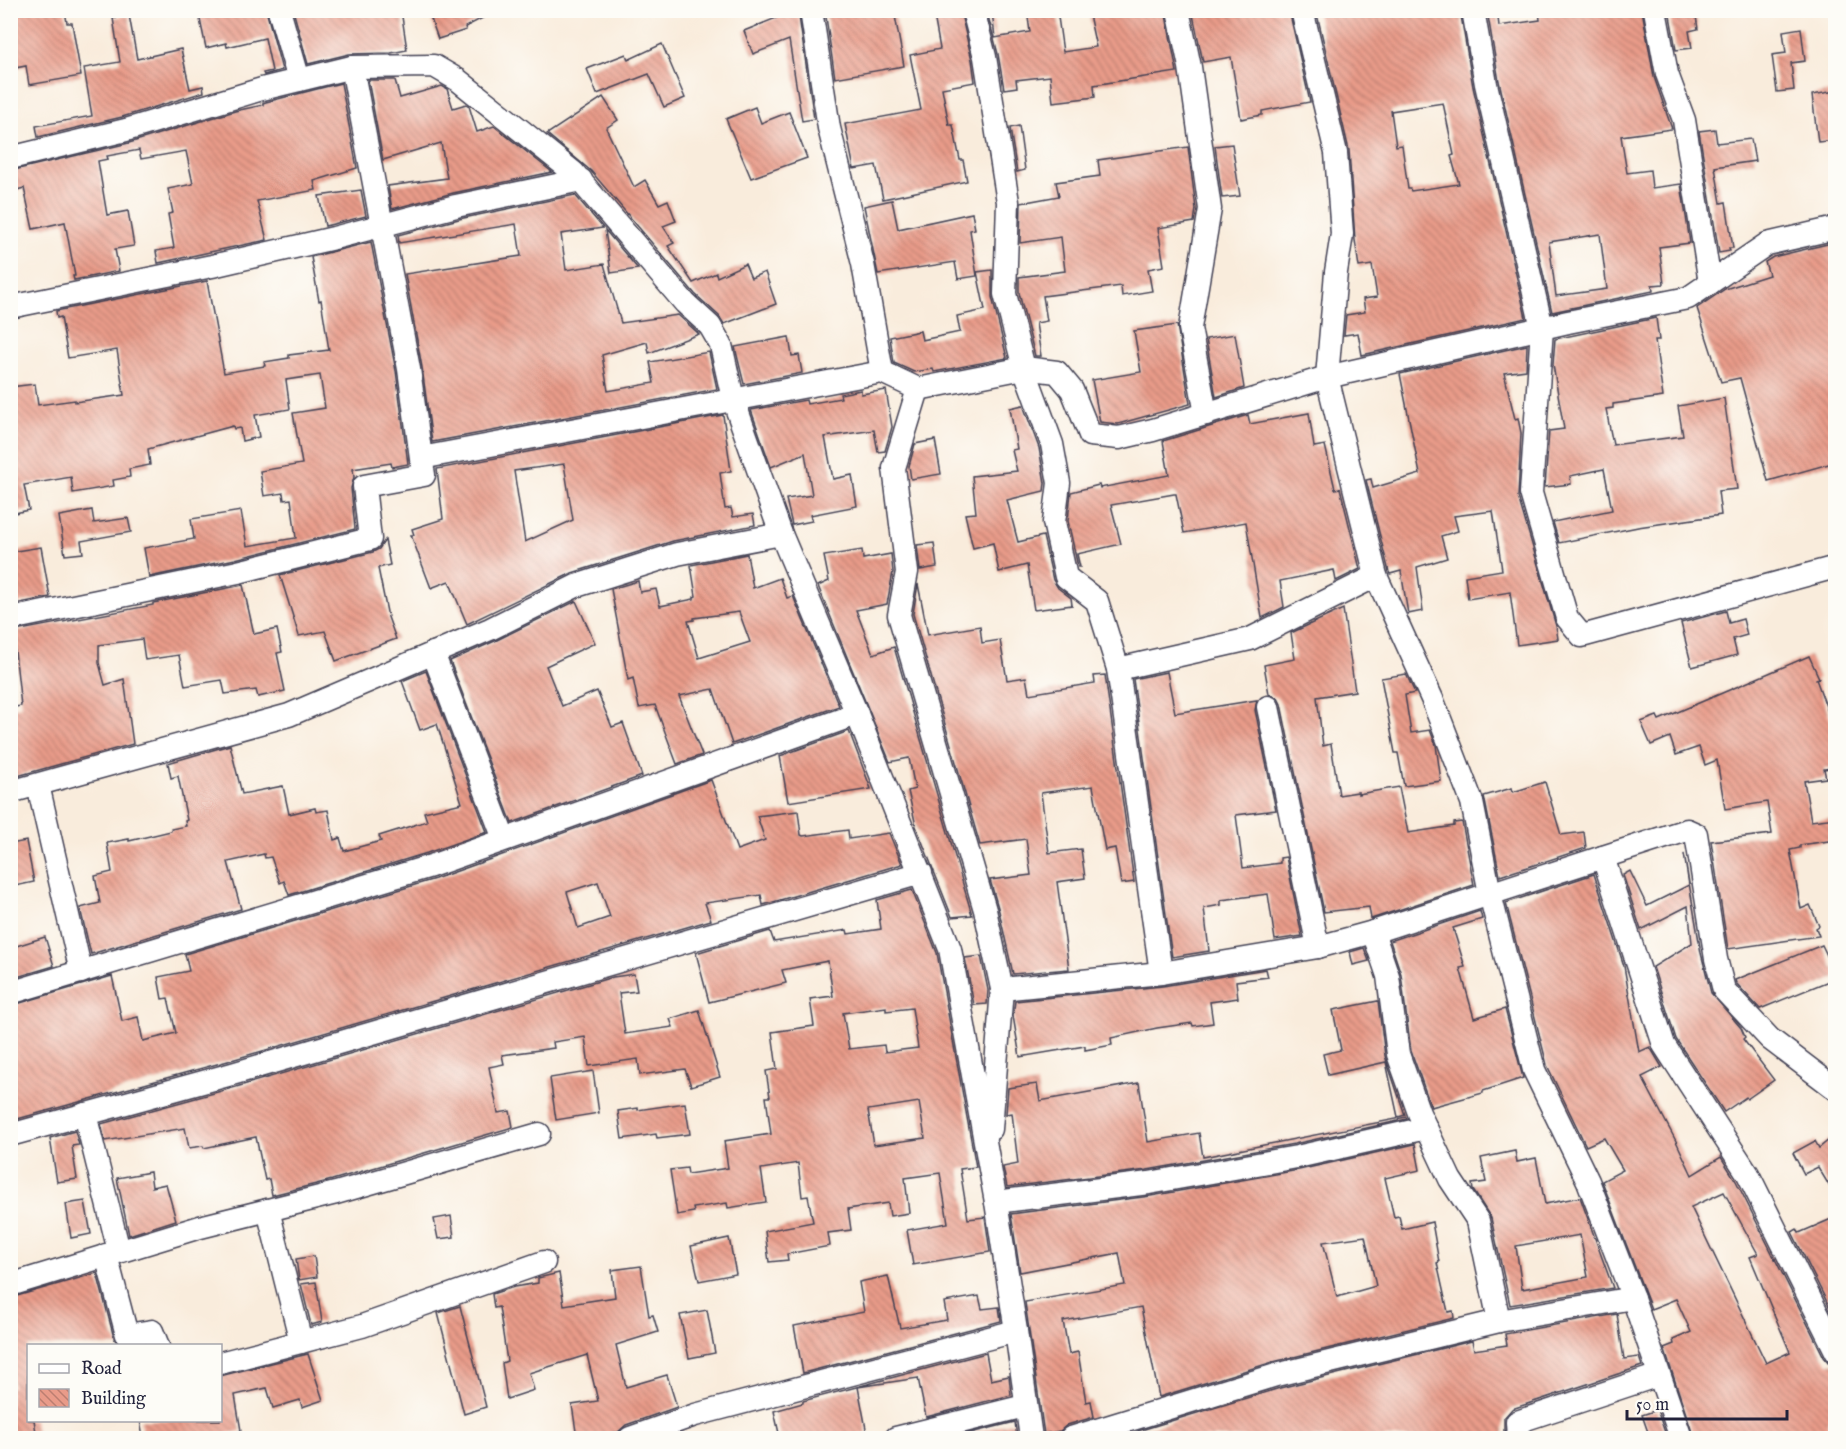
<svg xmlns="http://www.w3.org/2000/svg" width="1846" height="1449" font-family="'IM FELL English',serif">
	<defs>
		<pattern id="building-back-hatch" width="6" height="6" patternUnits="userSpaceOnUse" patternTransform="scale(1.5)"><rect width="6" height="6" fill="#e99b89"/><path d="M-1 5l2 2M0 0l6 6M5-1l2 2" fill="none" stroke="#bc7e71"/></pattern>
	</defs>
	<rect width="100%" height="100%" fill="#fdfcf7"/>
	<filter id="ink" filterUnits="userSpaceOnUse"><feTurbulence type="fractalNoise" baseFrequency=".0167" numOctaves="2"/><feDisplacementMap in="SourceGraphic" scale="12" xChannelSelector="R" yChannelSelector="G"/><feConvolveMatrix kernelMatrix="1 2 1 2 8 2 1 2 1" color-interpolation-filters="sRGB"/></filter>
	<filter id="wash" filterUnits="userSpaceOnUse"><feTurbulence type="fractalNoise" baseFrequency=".008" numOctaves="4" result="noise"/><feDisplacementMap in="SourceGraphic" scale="24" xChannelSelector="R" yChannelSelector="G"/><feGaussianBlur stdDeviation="1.35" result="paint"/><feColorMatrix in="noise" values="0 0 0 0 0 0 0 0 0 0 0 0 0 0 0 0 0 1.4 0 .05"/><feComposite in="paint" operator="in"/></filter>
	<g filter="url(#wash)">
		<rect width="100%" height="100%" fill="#f9ecdc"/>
		<g id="blocks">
			<g fill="url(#building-back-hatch)" fill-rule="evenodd">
				<path d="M12 10H65L67 23H72L81 76 29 85 26 66 10 69V20L14 19Z"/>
				<path d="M198 10H266L282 70 264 75 263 73 272 71 265 38 227 47 226 43 206 48Z"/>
				<path d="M293 10H401L407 50 391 53 349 54 308 64Z"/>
				<path d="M428 10H498L465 27 466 30 438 39Z"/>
				<path d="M796 10H798L814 119 802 121 789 40 753 54 744 31Z"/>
				<path d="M825 10H894L904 66 835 78Z"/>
				<path d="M933 10H960L972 60 975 82 942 88 949 125H953L960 160H963L967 181 883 199 876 165 854 169 845 124 921 110 910 55 940 49Z"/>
				<path d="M1027 10H1057L1063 52 1096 47 1088 10H1165L1177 72 1094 85 1095 97 1053 102 1050 76 1016 80 1017 87 1004 89 998 54 987 12 992 11 995 38 1030 32Z"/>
				<path d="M1192 10H1289L1310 102 1262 111V115L1241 119 1231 57 1203 62Z"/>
				<path d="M1316 10H1382L1383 16 1418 10H1460L1473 87 1526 318 1362 355 1358 333 1344 335 1346 315 1365 312 1363 299 1377 297 1372 265 1359 267 1355 240 1349 150ZM1443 103 1454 155 1451 156 1459 184 1411 191 1410 189H1408L1402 145 1396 146 1391 111Z"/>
				<path d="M1487 10H1497L1499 26 1540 20 1539 10H1642L1654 77 1672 129 1621 136 1627 173 1650 170 1652 188 1681 184 1690 243 1659 247 1664 284 1652 285 1653 291 1552 312 1499 81ZM1600 234 1607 289 1556 296 1549 242Z"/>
				<path d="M1669 10H1695L1698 29 1689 31 1692 48 1676 50Z"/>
				<path d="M129 15 137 59 181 49 190 89 203 86 204 92 122 117 38 137 36 126 92 116 84 68 120 62 113 18Z"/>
				<path d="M1801 28 1805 61 1791 63 1794 90 1777 92 1772 55 1786 53 1783 31Z"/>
				<path d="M662 44 685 98 664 107 649 74 597 94 587 69 626 54 628 60Z"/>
				<path d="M368 80H395L400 98 442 86 447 89 453 108 466 104 469 106 477 132 494 126 552 172 453 193 392 209 388 186 447 178 441 143 383 160Z"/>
				<path d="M341 83 357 168 314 181 316 190 257 201 267 240 158 263 156 251 174 248 168 214 173 213 168 189 193 184 186 151 141 159 139 150 107 156 108 159 98 161 107 215 128 211 134 246 115 249 119 271 74 280 73 276H75L65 222 33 229 24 188 10 192V171L129 143 235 111 263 105V103L266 102Z"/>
				<path d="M1836 91V140L1818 142 1812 95Z"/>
				<path d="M603 97 618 120 606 128 634 187 645 180 659 204 668 200 676 221 663 226 674 243 668 246 693 283 716 273 717 277 745 264 751 278 765 272 776 304 724 324 719 316 695 294 591 171 547 134Z"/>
				<path d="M755 107 761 123 789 112 807 158 751 178 726 119Z"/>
				<path d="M1019 126 1025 170 1017 172 1010 128Z"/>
				<path d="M1715 129 1717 143 1751 139 1755 161 1715 167 1721 203 1726 202 1733 248H1729L1730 251 1719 253 1699 131Z"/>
				<path d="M1232 144 1240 196 1222 198 1215 146Z"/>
				<path d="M1188 147 1196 209 1194 222 1158 228 1164 266 1148 269 1152 291 1122 296 1121 286 1043 296 1047 321 1036 323 1041 356H1035L1019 293V277L1065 271 1061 237 1020 243 1021 203 1059 196 1056 182 1100 176 1098 160Z"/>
				<path d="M361 190 366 216 325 226 319 196Z"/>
				<path d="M575 195 603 228 561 234 566 270 604 264 621 323 678 315 699 334 649 353 647 342 602 355 608 391 654 383 650 362 709 352 717 389 432 442 422 367 405 274 521 256 516 224 399 243 398 235 459 219Z"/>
				<path d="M892 200 898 229 972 213 975 229 970 230 977 276 958 279 955 262 878 274 864 206Z"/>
				<path d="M605 230 638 269 611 273Z"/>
				<path d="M371 242 396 371 408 464 392 467 391 463 353 469 354 477 351 488 355 529 235 559 149 577 144 548 194 539 191 519 241 511 247 546 296 538 291 499 284 500 283 493 264 496 260 471 302 464 293 413 325 408 320 375 286 380 290 409 255 415 259 437 242 441 240 428 234 429 233 426 148 449 150 465 129 469 130 477 113 480 114 486 73 493 71 477 24 485 29 510 10 514V387L35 384 38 405 75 400V402L124 395 117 350 68 358 61 317 57 318 56 311 207 281 224 373 265 366 264 362 289 358V355L329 350 321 300 319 301 311 257Z"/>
				<path d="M1836 242V462L1768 481 1740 378 1721 382 1697 308 1725 289 1769 275 1765 262 1773 257Z"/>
				<path d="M992 270V297L1007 358 934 372 933 369 914 372 894 363 890 337 920 331 922 340 960 332 957 316 985 310 977 272Z"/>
				<path d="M1656 318 1659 340H1655L1663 397 1613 404V408L1606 409 1613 445 1683 436 1678 406 1724 398 1737 489 1718 491 1721 515 1638 527 1559 543 1553 522 1612 510 1604 469 1570 476 1571 484 1545 487 1549 431 1564 429 1553 365 1555 339Z"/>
				<path d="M1177 325 1190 404 1118 424 1100 422 1092 380 1141 372 1134 331Z"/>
				<path d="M1235 334 1244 388 1216 397 1206 339Z"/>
				<path d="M789 337 792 356 799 355 802 373 744 384 735 347Z"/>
				<path d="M1527 345 1526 370 1504 373 1515 419 1518 418 1521 433 1518 497 1556 626 1558 639 1517 645 1510 592 1468 599 1465 576 1502 570 1493 511 1454 516 1458 531 1441 536 1447 558 1417 567 1423 611 1408 614 1401 571 1390 574 1389 572 1366 480 1371 479 1373 488 1420 474 1400 374Z"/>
				<path d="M861 390V394L886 390 892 427 885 451 878 452 874 430 825 437 833 479 852 475 857 506 810 515 812 521 792 525 786 499 812 495 805 453 771 467 751 410 806 400 807 404 841 398 840 394Z"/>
				<path d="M1023 405 1039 448 1045 483 1044 491 1007 500 1018 542 1043 536 1053 580 1058 588 1071 598 1072 605 1034 610 1027 565 999 572 993 543 973 548 965 514 976 513 972 476 1017 471 1012 450 1017 449 1010 408Z"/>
				<path d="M1309 413 1314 447 1325 445 1335 489 1340 488 1360 569 1336 581 1334 570 1280 581 1284 607 1262 618 1246 522 1184 533 1176 494H1174L1111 505 1121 544 1077 554 1080 567H1078L1068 521 1071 492 1099 485 1100 488 1169 475 1163 441 1248 415 1250 424Z"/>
				<path d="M723 415 731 471 720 473 725 509 731 508 733 517 753 514 755 525 673 541 572 573 467 624 449 581 431 588 411 535H414L412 529 443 519 437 469ZM564 464 573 520 525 542 514 471Z"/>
				<path d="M935 440 941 474 911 479 909 466 915 444Z"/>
				<path d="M92 510 94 523 128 518 131 532 81 541 83 553 65 555 59 516Z"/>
				<path d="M385 540 390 565 378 568 388 617 396 639 336 661 325 631 299 636 280 575 373 552 379 549Z"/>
				<path d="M934 543 937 567 920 570 917 545Z"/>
				<path d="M41 547 50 597 10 605V552Z"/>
				<path d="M862 550 863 559 891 554 893 572 887 604 856 610 873 654 894 647 972 915 952 917 916 826 908 791 915 789 909 758 890 762 818 586 829 581 824 556Z"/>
				<path d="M747 554 753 588 780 578 787 598 793 596 839 706 732 744 713 689 679 696 702 755 677 764 655 705 639 708 633 678 628 680 611 589 638 581 640 592 656 589 660 606 694 599V597L696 596 691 565ZM739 612 750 642 699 658 688 621 694 620V618Z"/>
				<path d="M918 584 928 635 980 626 982 643 1000 640 1007 680 1026 677 1029 694 1095 683 1094 676 1105 675 1134 882 1121 884 1115 848 1105 850 1093 786 1041 793 1049 853 1081 849 1085 878 1057 882 1069 969 1013 974 999 911 990 880 1031 875 1026 839 980 845 913 614Z"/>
				<path d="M243 585 254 634 277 629 282 652 277 653 285 691 258 697 256 690 225 694 222 680 185 686 179 655 145 660 142 639 99 645V663L105 685 124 679 133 744 10 778V708L21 706 15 651 10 652V632L153 605V603Z"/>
				<path d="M576 601 595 643 546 666 562 706 597 691 612 727 623 723 642 776 512 823 450 661 495 641Z"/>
				<path d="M1343 609 1355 691 1317 697 1323 746 1331 744 1339 795 1358 792V794L1399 787 1408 833 1454 826V823L1462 822 1474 885 1371 919 1369 907 1324 912 1281 704 1278 698 1269 694 1264 665 1295 659 1291 633Z"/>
				<path d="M1726 611 1729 623 1743 619 1747 635 1733 639 1737 655 1692 667 1681 623Z"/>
				<path d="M1809 656 1819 678 1816 679 1836 734V767L1824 769 1826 778 1804 781 1811 821 1836 818V840L1800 845V848L1790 850 1801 909 1810 905 1819 926 1816 928 1819 936 1728 949 1711 841 1772 834 1767 802 1725 809 1717 760 1705 765 1699 747 1676 755 1670 737 1651 745 1641 722 1657 716 1659 720Z"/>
				<path d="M426 671 487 832 427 853 289 895 284 881 280 883 271 857 265 858 264 854 228 862 241 909 91 954 80 908 100 903 95 876 112 872 107 843 129 839V841L171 831V829L186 826 185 821 187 820 178 776 171 778 168 763 230 745 242 794 283 786 289 814 315 808 316 812 328 810 334 840 340 838 344 851 381 841 379 836 427 821 424 812 462 803 437 724 420 730 402 681Z"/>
				<path d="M1167 672 1175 713 1257 700 1255 710 1276 810 1236 815 1243 868 1280 863V858L1286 857 1302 936 1275 940 1268 894 1221 900V905L1204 908 1209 951 1172 957 1133 679Z"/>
				<path d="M1406 674 1415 693 1405 695 1411 733 1430 730 1436 745 1441 781 1404 786 1398 753H1395L1381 678Z"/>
				<path d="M849 731 871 789 788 802 780 756Z"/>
				<path d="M711 780 737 850 765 840 757 816 798 811 801 835 803 836 848 830 849 839 889 833 902 864 763 905 761 895 705 903 711 920 228 1061 10 1121V1006L112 976 122 1021 138 1017 143 1041 176 1033 168 998 162 999 158 977 189 971 185 954 435 879ZM598 882 610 917 578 928 567 892Z"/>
				<path d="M1545 782 1561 835 1584 832 1586 848 1500 876 1484 796 1512 788 1513 792Z"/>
				<path d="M26 841 34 882 10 887V844Z"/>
				<path d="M1684 854 1701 953 1711 993 1741 1028 1745 1037 1743 1039 1774 1080 1747 1099 1746 1097 1724 1112 1676 1039 1653 967 1692 943 1688 906 1641 930 1623 875 1630 871 1647 906 1689 885Z"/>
				<path d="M1594 874 1624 966 1639 1052 1650 1047 1662 1067 1642 1077 1676 1141 1692 1175 1721 1157 1736 1181 1824 1357 1829 1363 1836 1364V1420L1828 1422 1833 1438H1694L1664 1348 1674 1344 1673 1340 1691 1332 1676 1299 1651 1309 1602 1181 1623 1170 1604 1138 1586 1146 1547 1065 1506 903ZM1724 1192 1758 1254 1750 1257 1790 1352 1766 1363 1691 1207Z"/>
				<path d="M912 890 937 953 976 1167 960 1169 968 1219 985 1217 990 1252 913 1265 907 1230 948 1223 940 1173 905 1178 909 1213 890 1216 888 1203 848 1209 851 1230 828 1233 830 1246 787 1254 788 1260 769 1262 765 1231 813 1222 808 1196 802 1197 798 1163 761 1169 766 1202 728 1208 727 1203 693 1208 694 1212 677 1215 670 1170 687 1168 688 1174 728 1168 724 1141 771 1134 766 1097H770L766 1071 777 1069 772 1032 814 1026 810 999 833 996 828 961 782 970 786 983 709 1002 696 953 770 931 774 942 847 930 848 934 881 929 877 900ZM886 1007V1011L912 1008 918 1048 885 1052 884 1045 849 1049 843 1013ZM919 1102 925 1138 874 1145 868 1110Z"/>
				<path d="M1480 911 1482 919 1453 928 1465 967 1460 968 1474 1018 1505 1009 1523 1078 1483 1091V1093L1431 1107 1411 1051 1401 974 1390 941Z"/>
				<path d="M45 937 54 966 10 979V948Z"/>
				<path d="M1822 945 1836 974V978L1760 1009 1736 983 1735 980Z"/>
				<path d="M1364 948 1369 961 1353 965 1350 952Z"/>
				<path d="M981 956 988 990 987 1004 974 1005 965 958Z"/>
				<path d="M1266 969 1268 977 1236 981 1238 998 1210 1002 1213 1023 1193 1026 1192 1023 1157 1028 1111 1038 1112 1045 1085 1050V1046L1020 1057 1013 1016 1015 1001 1163 986Z"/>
				<path d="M634 974 637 991 619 993 625 1034 673 1027 670 1019 699 1010 720 1077 691 1086 685 1069 640 1075 638 1059 589 1066 585 1037 553 1042 554 1048 502 1055 504 1064 489 1067 498 1113 510 1111 513 1127 332 1180 272 1195 269 1179 265 1180 256 1137 204 1148 203 1146 189 1148 185 1128 105 1141 101 1124 236 1087 613 977Z"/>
				<path d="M1378 1001 1385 1056 1405 1115 1398 1117 1386 1062 1328 1075 1323 1054 1341 1050 1333 1010Z"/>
				<path d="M593 1071 599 1113 556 1120 550 1078Z"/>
				<path d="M1139 1083 1148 1142 1199 1133 1203 1157 1406 1117 1407 1119 1294 1144 1147 1170 1007 1187 1003 1167 1018 1164 1012 1113 1006 1114 1008 1088 1037 1084 1040 1101Z"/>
				<path d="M685 1103 690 1134 657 1138 656 1134 622 1139 618 1111 638 1108V1110Z"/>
				<path d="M75 1131 79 1145 72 1146 77 1179 57 1182 50 1138Z"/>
				<path d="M1836 1134V1197L1818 1167 1804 1174 1793 1153 1815 1141 1819 1148Z"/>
				<path d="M1415 1144 1420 1170 1385 1178 1394 1217 1399 1216 1402 1229 1432 1222 1439 1262 1437 1263 1448 1312 1453 1311 1454 1318 1273 1362 1159 1397 1141 1307 1063 1321 1069 1354 1078 1352 1086 1402 1091 1401 1094 1417 1067 1425 1060 1431 1044 1434 1025 1302 1125 1285 1119 1253 1020 1272 1011 1214 1151 1196 1299 1170ZM1365 1236 1376 1286 1337 1297 1323 1242Z"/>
				<path d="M1515 1151 1517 1162 1536 1158 1545 1204 1580 1197 1613 1288 1510 1305 1491 1218 1473 1190 1472 1184 1486 1182 1481 1158ZM1580 1235 1588 1277 1522 1289 1516 1246Z"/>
				<path d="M150 1172 152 1187 166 1184 176 1220 129 1235 117 1178Z"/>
				<path d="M85 1201 91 1234 71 1238 66 1204Z"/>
				<path d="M451 1216 454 1237 438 1239 434 1219Z"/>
				<path d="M1836 1217V1320L1792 1232 1797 1229 1799 1233Z"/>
				<path d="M729 1238 736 1274 699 1281 691 1246Z"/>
				<path d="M314 1256 317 1277 299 1280 296 1259Z"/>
				<path d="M641 1266 649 1316 653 1315 658 1332 616 1345 626 1387 667 1375 677 1407 626 1425 618 1432 577 1438 572 1405 598 1401 587 1355 529 1373 534 1390 507 1399 502 1363 507 1361 499 1307 494 1308 492 1294 514 1287 538 1283V1278L559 1273 564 1305 615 1297 612 1270Z"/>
				<path d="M97 1273 114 1338 119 1346H28V1420H34L37 1438H10V1387H13L10 1369V1298Z"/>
				<path d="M888 1276 900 1328 947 1320 944 1302 979 1296 982 1309 999 1307 1001 1321 803 1373 794 1326 864 1312 859 1282Z"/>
				<path d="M316 1282 322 1322 311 1325 301 1284Z"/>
				<path d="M460 1306 486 1407 464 1414 438 1313Z"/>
				<path d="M707 1310 715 1353 689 1358 680 1315Z"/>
				<path d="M1617 1314 1624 1359 1639 1357 1642 1366 1512 1409 1504 1418V1438H1139L1138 1431 1280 1388 1472 1341 1474 1350 1507 1345 1505 1334Z"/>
				<path d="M986 1353 991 1380 1009 1376 1011 1395 926 1417 918 1378 858 1387 867 1434 845 1438H780L774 1411 803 1403V1401Z"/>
				<path d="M308 1354 323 1400 302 1407 300 1400 273 1408 267 1388 235 1395 241 1431 226 1434 227 1438H143L140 1420H220V1376Z"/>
				<path d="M1657 1410 1667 1438H1650L1642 1415Z"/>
				<path d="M1015 1422 1017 1438H950Z"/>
			</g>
		</g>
	</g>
	<g filter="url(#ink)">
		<use href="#blocks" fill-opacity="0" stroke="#424053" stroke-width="1.5"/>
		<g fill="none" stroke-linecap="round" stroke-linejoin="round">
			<g stroke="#424053" stroke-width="25">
				<g id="minor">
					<path d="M279 10 299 80"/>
					<path d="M811 10 829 128 863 264 882 372"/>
					<path d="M973 10 985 57 1008 202 1005 294 1024 368 1052 444 1059 483 1054 522 1066 577 1097 601 1118 669 1161 973"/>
					<path d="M1178 10 1190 67 1210 209 1190 328 1206 414"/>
					<path d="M1302 10 1336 153 1342 234 1336 272 1327 377 1376 576 1433 701 1472 802 1490 894 1534 1070 1588 1181 1633 1298 1681 1438"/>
					<path d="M1473 10 1486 84 1542 328 1531 493 1567 618 1582 636 1836 567"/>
					<path d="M1655 10 1667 74 1684 120 1710 283"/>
					<path d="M352 67 409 369 421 458 882 372 918 389 1024 368 1057 372 1072 390 1090 435 1119 438 1153 430 1327 377 1568 322 1688 298 1767 244 1836 228"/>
					<path d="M10 158 126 130 262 89 352 67 434 66 458 80 573 172 685 303 710 326 721 345 733 399 781 534 857 714 950 949 996 1202 1016 1331 1031 1438"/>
					<path d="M10 307 212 266 334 238 456 206 581 180"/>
					<path d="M918 389 894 468 907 572 899 615 985 910 1002 989 991 1129"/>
					<path d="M10 619 238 572 370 539 364 486 424 475 421 458"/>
					<path d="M433 653 504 839"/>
					<path d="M1118 669 1250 639 1376 576"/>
					<path d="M1268 707 1318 947"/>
					<path d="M38 785 81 972"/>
					<path d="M10 792 289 715 490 629 576 586 677 554 781 534"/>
					<path d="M1603 857 1687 830 1696 834 1716 959 1724 990 1770 1039 1836 1089"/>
					<path d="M1373 932 1388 976 1398 1054 1419 1113 1450 1179 1478 1221 1499 1321"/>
					<path d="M1002 989 1161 973 1318 947 1373 932 1603 857 1664 1045 1748 1174 1836 1351"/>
					<path d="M10 993 431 866 857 714"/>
					<path d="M85 1114 119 1251"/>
					<path d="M10 1135 232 1074 921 873"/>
					<path d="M996 1202 1149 1183 1297 1157 1426 1128"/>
					<path d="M268 1210 301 1342"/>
					<path d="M106 1255 127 1335 152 1331 158 1346"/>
					<path d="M10 1285 200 1227 336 1193 539 1134"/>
					<path d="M220 1363 362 1326 544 1262"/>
					<path d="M630 1438 695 1415 1016 1331"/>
					<path d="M896 1438 1025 1406"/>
					<path d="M1071 1438 1276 1375 1499 1321 1633 1298"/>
					<path d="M1518 1438 1517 1422 1659 1375"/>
				</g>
			</g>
			<use href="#minor" stroke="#fff" stroke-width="22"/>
		</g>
	</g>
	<rect width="1846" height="1449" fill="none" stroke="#fdfcf7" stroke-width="36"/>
	<rect x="27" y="1344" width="195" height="78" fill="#fdfcf7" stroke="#a5a5ac" stroke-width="1.5"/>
	<rect x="39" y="1364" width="30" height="9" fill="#ffffff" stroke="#a5a5ac" stroke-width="1.5"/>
	<text x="81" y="1374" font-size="18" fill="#22223b">Road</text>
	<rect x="39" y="1389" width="30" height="18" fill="url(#building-back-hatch)" stroke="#a5a5ac" stroke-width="1.5"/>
	<text x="81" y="1404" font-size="18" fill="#22223b">Building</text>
	<path d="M1627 1410v9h160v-9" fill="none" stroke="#22223b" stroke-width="3"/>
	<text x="1636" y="1410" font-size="18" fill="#22223b" stroke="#fdfcf7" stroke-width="4.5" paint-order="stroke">50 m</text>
</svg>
